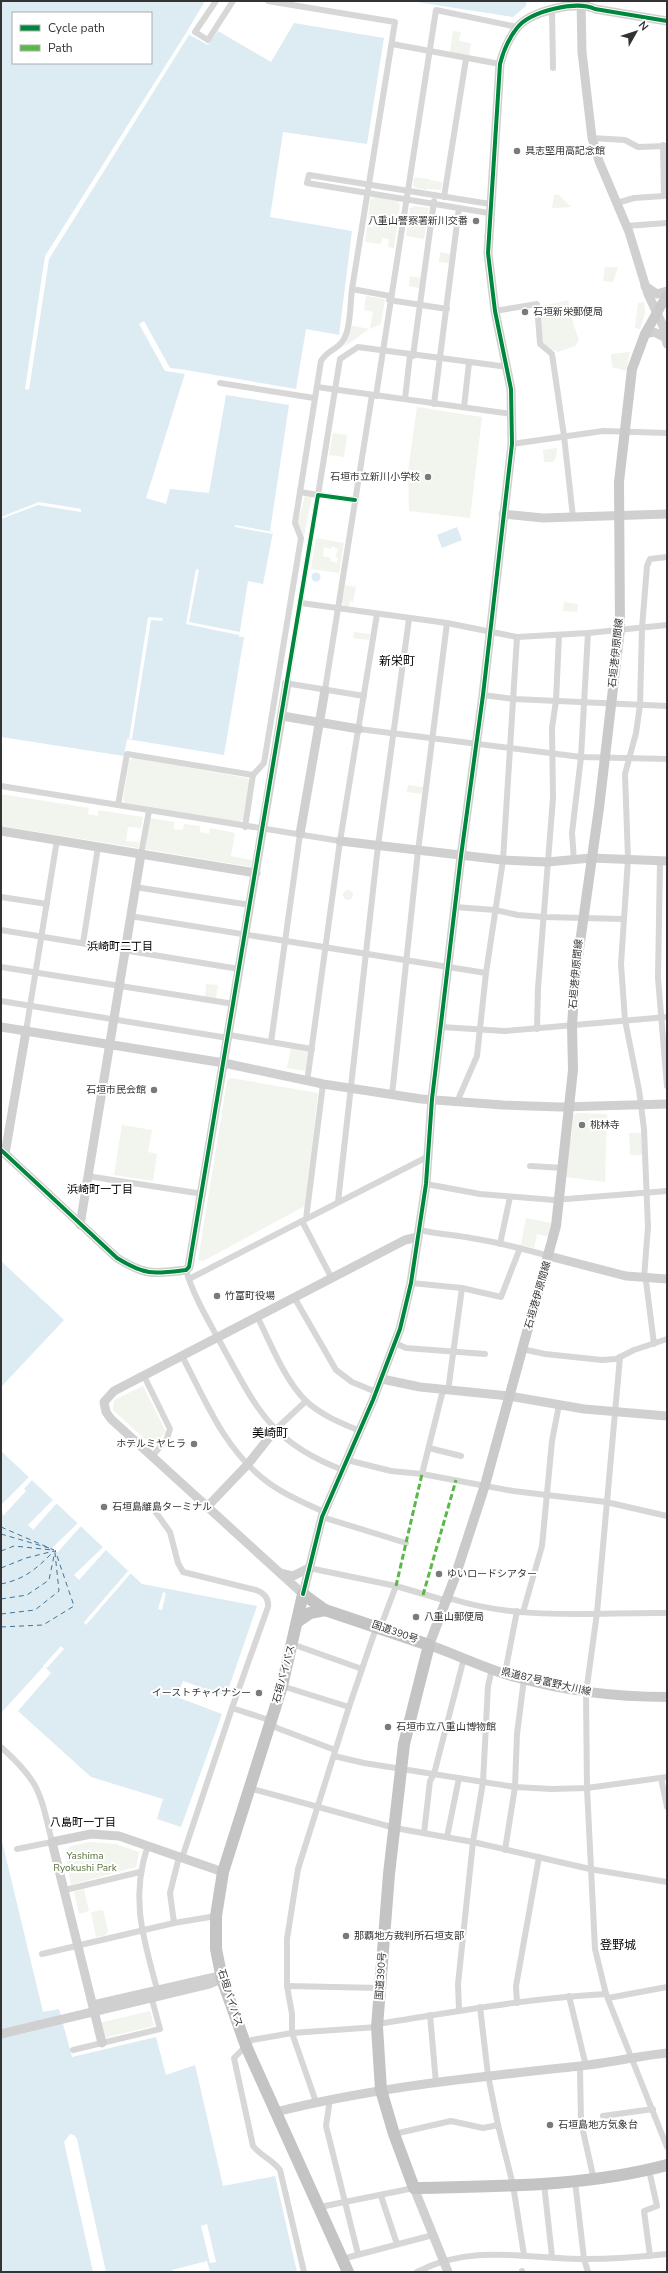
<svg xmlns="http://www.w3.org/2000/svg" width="668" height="2273" font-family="'Nunito Sans','Noto Sans JP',sans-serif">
	<rect width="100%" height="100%" fill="#fff"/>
	<g fill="#f1f5ed" fill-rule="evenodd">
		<path d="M453 31 461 32 459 41 471 43 469 55 450 52Z"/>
		<circle cx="531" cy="150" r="5.5"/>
		<path d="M414 177 429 179 427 190 416 188 413 185Z"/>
		<path d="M429 180 442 182 441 190 428 189Z"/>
		<path d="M554 194 559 195 571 207 552 208Z"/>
		<path d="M374 197 398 201 400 206 394 248 388 247 389 239 382 238 381 244 365 242 367 227H373L375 220 368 219 370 200Z"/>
		<path d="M415 206 429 208 424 239 406 236 410 208Z"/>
		<path d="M440 252 450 254 449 263 439 262Z"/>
		<path d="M605 267H618L613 282 603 281Z"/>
		<path d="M410 276 421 278 419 288 409 286Z"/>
		<path d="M366 296 385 299 381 324 370 329 373 312 364 310Z"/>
		<path d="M568 300 574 326 579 340 575 346 558 352 544 346 542 341 540 311 544 306Z"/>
		<path d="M644 302 645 313 640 329 635 328 638 303Z"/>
		<path d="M349 325 369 329 344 347 347 340Z"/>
		<path d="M630 352 626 371 612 367 611 354Z"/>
		<path d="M417 407 482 417 470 518 409 511 408 471Z"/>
		<path d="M333 433 347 435 344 457 329 455Z"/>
		<path d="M557 448 556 458 553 462H544L543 450Z"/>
		<path d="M305 495 312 496 304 536 298 524Z"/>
		<path d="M316 538 344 543 339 573 311 569ZM332 546 338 549 335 557 338 558 337 563 330 561 331 558 323 556 324 547 331 549Z"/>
		<path d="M345 585 356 587 353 602 350 601 349 607 344 606 342 602Z"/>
		<path d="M564 602 578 604 577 612 563 611Z"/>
		<path d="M354 632 370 634 369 640 353 638Z"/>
		<path d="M134 758 247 778 250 780 244 819 239 822 126 804 123 800 129 760Z"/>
		<path d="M408 785 423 787 422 794 407 792Z"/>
		<path d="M1 794 89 808 88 814 98 816V810L143 817 141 828 128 827 126 841 139 842 138 848 1 826Z"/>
		<path d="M150 818 174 822V829L183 830 184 824 200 826V832L209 834 210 828 235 833 231 856 252 860 251 867 145 849Z"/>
		<circle cx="348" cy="895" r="5"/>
		<path d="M206 984 218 985 216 998 205 997Z"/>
		<path d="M291 1048 308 1051 305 1071 287 1068Z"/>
		<path d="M231 1078 318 1093 305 1206 203 1261 198 1260 227 1081Z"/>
		<path d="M577 1113 607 1114 605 1182 566 1177 570 1138 572 1137V1117Z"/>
		<path d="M122 1125 152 1130 148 1152 157 1154 153 1181 114 1175Z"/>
		<path d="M629 1133H642V1155H630Z"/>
		<path d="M526 1218 552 1223 549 1237 537 1234 534 1248 521 1245Z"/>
		<path d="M143 1386 166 1432 153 1446 113 1410 114 1400Z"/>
		<path d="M89 1842 116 1844 139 1852 136 1867 71 1885 65 1852 71 1846Z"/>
		<path d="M84 1889 89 1911 79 1914 74 1892Z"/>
		<path d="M103 1910 108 1931 106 1935 96 1937 91 1912Z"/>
		<path d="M150 2011 154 2026 103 2038 99 2023Z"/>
	</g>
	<g fill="#ddebf3" fill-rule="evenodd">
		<path d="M1 1H205L186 33 208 45 218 31 271 62 294 23 384 38 367 144 283 132 270 217 352 231 339 335 306 329 296 389 186 370 146 498 166 504 170 489 209 493 226 395 289 405 270 531 273 532 263 584 248 581 239 637H244L224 755 127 739 124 756 1 737ZM13 13H151V63H13Z"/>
		<path d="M410 1H527L526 6 513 17Z"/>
		<path d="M457 527 462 540 442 548 437 535Z"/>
		<circle cx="316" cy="577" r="4.5"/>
		<path d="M1 1261 64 1320 1 1387Z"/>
		<path d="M1 1451 142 1584 257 1606 226 1696 183 1681 177 1697 222 1714 181 1827 157 1819 163 1799 91 1777 18 1711 51 1673 44 1666 1 1713Z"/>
		<path d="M1 1837 43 2012 59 2009 72 2057 156 2037 166 2075 195 2065 223 2186 275 2176 297 2272H210L207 2261 172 2270 173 2272H1Z"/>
	</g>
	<g fill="#fff">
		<path d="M186 33 189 35 49 259 29 390 25 389 45 256Z"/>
		<path d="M144 321 170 368 186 370 185 374 165 371 139 324Z"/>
		<path d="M39 502 81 509V512L38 505 1 519V517Z"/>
		<path d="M235 525 273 532 272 534 235 527Z"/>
		<path d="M196 569 199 570 189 622 240 632 239 635 186 624Z"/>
		<path d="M148 617 163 618 162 621 151 620 132 739H129Z"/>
		<path d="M29 1477 32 1480 24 1489 26 1491 3 1516 1 1505Z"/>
		<path d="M53 1500 57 1503 33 1530 28 1525Z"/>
		<path d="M78 1523 81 1526 57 1553 52 1548Z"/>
		<path d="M103 1547 106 1550 79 1580 74 1575Z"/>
		<path d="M128 1571 131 1573 86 1625 84 1622Z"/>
		<path d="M163 1592 166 1593 162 1610 158 1609Z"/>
		<path d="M61 1646 64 1649 47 1668 43 1666Z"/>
		<path d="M70 2134 74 2135 77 2139 106 2272H93L64 2142Z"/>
		<path d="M207 2224 216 2262 210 2263 201 2226Z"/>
	</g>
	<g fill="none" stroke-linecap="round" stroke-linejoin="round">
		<g stroke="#3f7597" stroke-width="1" stroke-dasharray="5 4" stroke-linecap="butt">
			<path d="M1 1527 54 1550"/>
			<path d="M1 1534 49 1548"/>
			<path d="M1 1551 14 1546 52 1550"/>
			<path d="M1 1568 26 1558 54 1551"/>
			<path d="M1 1584C26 1579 37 1568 54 1551"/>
			<path d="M1 1599 27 1595 49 1580 55 1551"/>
			<path d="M1 1614 35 1610 59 1591 55 1553"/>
			<path d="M1 1627 43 1625 74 1606 55 1550"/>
		</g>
		<g stroke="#d7d7d7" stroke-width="6">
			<path d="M216 1 195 32 208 40 233 1"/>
			<path d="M268 1 395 22 352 289"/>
			<path d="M552 9 553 68"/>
			<path d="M392 44 500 64"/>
			<path d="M592 138 625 140 638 147 667 146"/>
			<path d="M444 197 466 59"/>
			<path d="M617 203 634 198 664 196 663 145"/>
			<path d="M489 213 307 183 309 175 490 204"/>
			<path d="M626 226 667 223"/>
			<path d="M389 300 447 309"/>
			<path d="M495 311 537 304 540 344 552 354 564 436 573 517"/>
			<path d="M413 356 434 201"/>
			<path d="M220 383 314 398"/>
			<path d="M317 387 512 414"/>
			<path d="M376 396 436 10 517 27"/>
			<path d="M405 399 410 355"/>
			<path d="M434 404 459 208"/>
			<path d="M464 407 469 363"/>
			<path d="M512 444 603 431 667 433"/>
			<path d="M300 492 318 495 340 359 358 347 508 367"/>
			<path d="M301 603 447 623 517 637 588 633 667 625"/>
			<path d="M285 683 364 696"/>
			<path d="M287 683 318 495 355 500"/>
			<path d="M325 690 372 395"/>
			<path d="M483 695 514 699 667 706"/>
			<path d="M359 729 581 757 667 759"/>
			<path d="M1 786 340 841"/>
			<path d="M118 805 127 754 253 775"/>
			<path d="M245 827 253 775 264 763 301 538 295 523 321 361C328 350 336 350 342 342 351 330 350 305 352 289L390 296"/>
			<path d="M141 854 149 811"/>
			<path d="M574 861 572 833 581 757 588 633"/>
			<path d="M660 861 658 978 667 1086"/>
			<path d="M135 887 250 905"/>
			<path d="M1 897 47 904"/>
			<path d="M455 907 495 910 518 915 544 917 624 919"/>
			<path d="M130 916 486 973"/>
			<path d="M1 930 239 969"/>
			<path d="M83 943 98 847"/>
			<path d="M1 967 234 1004"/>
			<path d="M1 1001 228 1038"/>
			<path d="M441 1027 505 1031 667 1017"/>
			<path d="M537 1029 538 988 553 798 552 728 556 701 559 635"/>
			<path d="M26 1031 57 840"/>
			<path d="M229 1035 312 1049"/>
			<path d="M271 1042 300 834"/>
			<path d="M307 1082 340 841 377 614"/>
			<path d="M392 1095 418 851 447 623"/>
			<path d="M457 1102 477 1056 486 973 503 860 517 637"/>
			<path d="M530 1166 563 1168"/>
			<path d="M87 1176 203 1194"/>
			<path d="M426 1184 480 1194 554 1200 667 1191"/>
			<path d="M338 1202 378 846 409 619"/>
			<path d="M306 1219 323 1084"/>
			<path d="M302 1221 331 1277"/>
			<path d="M420 1230C437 1234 454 1235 471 1238 498 1242 524 1249 549 1256"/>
			<path d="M500 1244 510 1197"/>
			<path d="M186 1270C193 1295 208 1320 220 1342 256 1407 270 1443 343 1470"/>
			<path d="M189 1279 429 1156"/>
			<path d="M411 1283 462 1288 501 1297 520 1248"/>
			<path d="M294 1297 336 1370 352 1382 376 1392"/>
			<path d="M257 1316C270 1342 285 1381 306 1401 321 1415 341 1423 360 1431"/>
			<path d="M395 1343 406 1348 485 1354"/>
			<path d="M654 1344 646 1281 644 1278 648 1227 644 1129 639 1090 625 1020 621 964 628 859 625 774 636 733 640 705 642 628 647 566 650 559 667 557"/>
			<path d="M522 1349 545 1354 602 1360 616 1359 634 1350 667 1339"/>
			<path d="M182 1356C205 1399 222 1444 260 1476 278 1492 303 1502 324 1512"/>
			<path d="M620 1357 597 1613 586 1693 587 1788 595 1949 606 1994 667 2147"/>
			<path d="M144 1376 170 1429 167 1438 152 1457"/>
			<path d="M448 1391 462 1288"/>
			<path d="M275 1430 306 1401"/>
			<path d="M429 1448 461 1456"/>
			<path d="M347 1460 391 1471 422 1474 513 1491 606 1502 667 1516"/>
			<path d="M422 1474 443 1390"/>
			<path d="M152 1507 170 1532 178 1563 183 1572 256 1590C264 1593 269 1598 268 1607L232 1708 266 1719 277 1728 335 1750"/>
			<path d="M322 1517 406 1543"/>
			<path d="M309 1568 396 1586 447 1601 452 1599C521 1621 596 1612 667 1613"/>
			<path d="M523 1612 542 1546 552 1441 559 1405"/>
			<path d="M292 1644 362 1669"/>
			<path d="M505 1673 517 1611"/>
			<path d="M282 1686 349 1707"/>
			<path d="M1 1747C40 1782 40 1792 52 1842L17 1849"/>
			<path d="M334 1756 364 1763 515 1787 552 1789 587 1788 667 1777"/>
			<path d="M661 1778 667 1807"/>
			<path d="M249 1788 395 1828 473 1842 590 1869 667 1882"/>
			<path d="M424 1833 430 1781 434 1774 464 1658"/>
			<path d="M447 1837 459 1778"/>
			<path d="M148 1845C130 1898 143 1937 157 1989"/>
			<path d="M505 1850 515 1787 517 1734 524 1679"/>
			<path d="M182 1858 232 1708"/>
			<path d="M65 1890 140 1872"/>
			<path d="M174 1923 170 1893 179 1857"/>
			<path d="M42 1954 174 1923 216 1916"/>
			<path d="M287 1986 381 1988"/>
			<path d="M569 1996 586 2066"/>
			<path d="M608 1998 667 1987"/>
			<path d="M517 2003 516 1986 539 1857"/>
			<path d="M480 2007 488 2075 498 2125 513 2185 524 2255"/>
			<path d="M459 2010 458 1984 473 1842 483 1782 488 1686 492 1669"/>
			<path d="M430 2015 436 2083"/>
			<path d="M377 2024C453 2012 529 1998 606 1994"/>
			<path d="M73 2050 160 2029 151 1996"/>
			<path d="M580 2066 581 2122 594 2180"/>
			<path d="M330 2099 326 2126 358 2254"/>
			<path d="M316 2102 292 2033V2014L287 1986V1939L298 1869 349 1707 375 1631 382 1623 396 1586"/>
			<path d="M603 2116 653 2109"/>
			<path d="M394 2134 451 2121 483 2128 498 2125"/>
			<path d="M649 2170 657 2206 644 2211 650 2256"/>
			<path d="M575 2181 584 2259 588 2272"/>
			<path d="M544 2184 552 2256"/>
			<path d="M381 2196 397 2244"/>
			<path d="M320 2207 414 2188"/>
			<path d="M342 2259 433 2235"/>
			<path d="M304 2272 280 2170C273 2160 261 2156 253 2146L234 2058 252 2040 292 2033 377 2027"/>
			<path d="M417 2272C472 2243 526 2259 585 2259 612 2259 640 2257 667 2254"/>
			<path d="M522 2272V2271"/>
		</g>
		<g stroke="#d0d0d0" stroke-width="9">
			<path d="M581 1 582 52 592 138 599 161 629 232 648 294 663 326 667 344"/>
			<path d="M645 286 657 294 667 291"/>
			<path d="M645 334 654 332 666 338"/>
			<path d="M503 514 543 518 667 514"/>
			<path d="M282 716 359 729"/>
			<path d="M1 831 256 873"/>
			<path d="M300 834 325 690"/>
			<path d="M340 841 503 860 547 862 591 858 667 861"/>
			<path d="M1 1027 224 1063 323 1084 421 1099 503 1105 560 1107 667 1104"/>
			<path d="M1 1150 117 1258C146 1276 154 1274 186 1270L189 1267 287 683"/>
			<path d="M5 1154 26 1031"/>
			<path d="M80 1225 141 854"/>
			<path d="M549 1256 626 1276 667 1279"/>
			<path d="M382 1379 420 1387 509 1396 584 1409 667 1416"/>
			<path d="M207 1507 248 1464 275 1430"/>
			<path d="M281 1573 293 1576 309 1568"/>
			<path d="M303 1594 322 1517 373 1400 400 1329 411 1283 426 1184 432 1099 461 856 483 695 512 444 511 389 495 311 488 253 500 64C503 52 509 38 517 28 530 11 577 0 595 9L667 21"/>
			<path d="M303 1594 111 1419 106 1412 104 1402 114 1391 405 1240 418 1237"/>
			<path d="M93 2005 215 1977"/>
			<path d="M1 2034 209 1984 222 1979"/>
			<path d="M102 2043 52 1842 91 1834 119 1836 223 1872"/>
			<path d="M276 2112C376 2087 478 2077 580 2066 609 2063 638 2056 667 2053"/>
			<path d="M414 2188 448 2272"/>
		</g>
		<path stroke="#cacaca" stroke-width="10" d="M667 295 645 334 632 369 619 482 620 629 599 808 576 971 572 1025 573 1070 556 1226 485 1485 455 1577 429 1645C458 1655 486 1669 515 1677 565 1691 616 1697 667 1697"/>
		<g stroke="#c4c4c4" stroke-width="12">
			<path d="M297 1622 310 1613 325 1610"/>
			<path d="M348 2272 246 2046 222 1979 216 1949V1916L223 1872 282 1686 303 1594 325 1610 429 1645 404 1744 389 1874 377 2027 381 2090 394 2134 414 2188C499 2186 584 2187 667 2165"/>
		</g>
		<g stroke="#58b947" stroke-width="3" stroke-dasharray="6 3" stroke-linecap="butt">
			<path d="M396 1586 422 1474"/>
			<path d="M423 1595 456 1480"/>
		</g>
		<g stroke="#fff" stroke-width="6">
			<g id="cycleway">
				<path d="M1 1150 117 1258C146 1276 154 1274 186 1270L189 1267 318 495 355 500"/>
				<path d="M303 1594 322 1517 373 1400 400 1329 411 1283 426 1184 432 1099 461 856 483 695 512 444 511 389 495 311 488 253 500 64C503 52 509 38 517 28 530 11 577 0 595 9L667 21"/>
			</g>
		</g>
		<use href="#cycleway" stroke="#00873e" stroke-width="4"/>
	</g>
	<g fill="#7a7a7a" stroke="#fff" stroke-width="1.5">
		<circle cx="517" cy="151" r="4"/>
		<circle cx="476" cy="221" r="4"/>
		<circle cx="525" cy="312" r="4"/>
		<circle cx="428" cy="477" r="4"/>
		<circle cx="154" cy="1090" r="4"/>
		<circle cx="582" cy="1125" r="4"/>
		<circle cx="217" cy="1296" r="4"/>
		<circle cx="194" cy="1444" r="4"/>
		<circle cx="104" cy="1507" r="4"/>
		<circle cx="439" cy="1574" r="4"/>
		<circle cx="416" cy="1617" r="4"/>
		<circle cx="259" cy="1693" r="4"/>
		<circle cx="388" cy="1727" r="4"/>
		<circle cx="346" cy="1936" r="4"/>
		<circle cx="550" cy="2125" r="4"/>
	</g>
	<g text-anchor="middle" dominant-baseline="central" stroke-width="4" stroke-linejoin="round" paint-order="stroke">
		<g font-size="10" fill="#333" stroke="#fff" text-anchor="start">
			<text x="525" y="151">具志堅用高記念館</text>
			<text x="468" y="221" text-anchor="end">八重山警察署新川交番</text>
			<text x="533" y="312">石垣新栄郵便局</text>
			<text x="420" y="477" text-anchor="end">石垣市立新川小学校</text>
			<text x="146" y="1090" text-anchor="end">石垣市民会館</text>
			<text x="590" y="1125">桃林寺</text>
			<text x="225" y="1296">竹富町役場</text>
			<text x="186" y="1444" text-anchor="end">ホテルミヤヒラ</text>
			<text x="112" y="1507">石垣島離島ターミナル</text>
			<text x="447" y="1574">ゆいロードシアター</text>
			<text x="424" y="1617">八重山郵便局</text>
			<text x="251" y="1693" text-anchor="end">イーストチャイナシー</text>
			<text x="396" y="1727">石垣市立八重山博物館</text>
			<text x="354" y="1936">那覇地方裁判所石垣支部</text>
			<text x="558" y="2125">石垣島地方気象台</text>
		</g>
		<g font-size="10" fill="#333" stroke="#fff">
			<text transform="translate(616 653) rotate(-84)">石垣港伊原間線</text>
			<text transform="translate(576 974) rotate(-85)">石垣港伊原間線</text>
			<text transform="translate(538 1295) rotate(-74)">石垣港伊原間線</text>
			<text transform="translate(395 1632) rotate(19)">国道390号</text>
			<text transform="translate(284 1674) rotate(-75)">石垣バイパス</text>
			<text transform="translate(546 1682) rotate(13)">県道87号富野大川線</text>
			<text transform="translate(381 1976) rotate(-86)">国道390号</text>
			<text transform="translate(230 1998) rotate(72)">石垣バイパス</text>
		</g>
		<g font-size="10" fill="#56703f" stroke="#fff">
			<text x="85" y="1856">Yashima<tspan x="85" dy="12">Ryokushi Park</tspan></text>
		</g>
		<g font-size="11" fill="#000" stroke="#fff">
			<text x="120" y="946">浜崎町二丁目</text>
			<text x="100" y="1189">浜崎町一丁目</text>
			<text x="83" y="1822">八島町一丁目</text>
		</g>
		<g font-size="12" fill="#000" stroke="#fff">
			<text x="397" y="661">新栄町</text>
			<text x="270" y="1433">美崎町</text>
			<text x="618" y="1945">登野城</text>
		</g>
	</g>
	<rect width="668" height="2273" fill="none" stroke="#333333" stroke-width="4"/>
	<rect x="12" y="12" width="140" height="52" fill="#ffffff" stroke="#adadad"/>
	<rect x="20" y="25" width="20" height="6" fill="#00873e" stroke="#adadad"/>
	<text x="48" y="32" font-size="12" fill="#333333">Cycle path</text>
	<rect x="20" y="45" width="20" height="6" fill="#58b947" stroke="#adadad"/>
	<text x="48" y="52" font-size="12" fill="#333333">Path</text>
	<g transform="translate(636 32) rotate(51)" stroke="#ffffff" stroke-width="3" paint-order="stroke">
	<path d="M0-3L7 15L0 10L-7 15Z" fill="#333333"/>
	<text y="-6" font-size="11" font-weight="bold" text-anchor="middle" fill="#333333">N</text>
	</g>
</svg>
